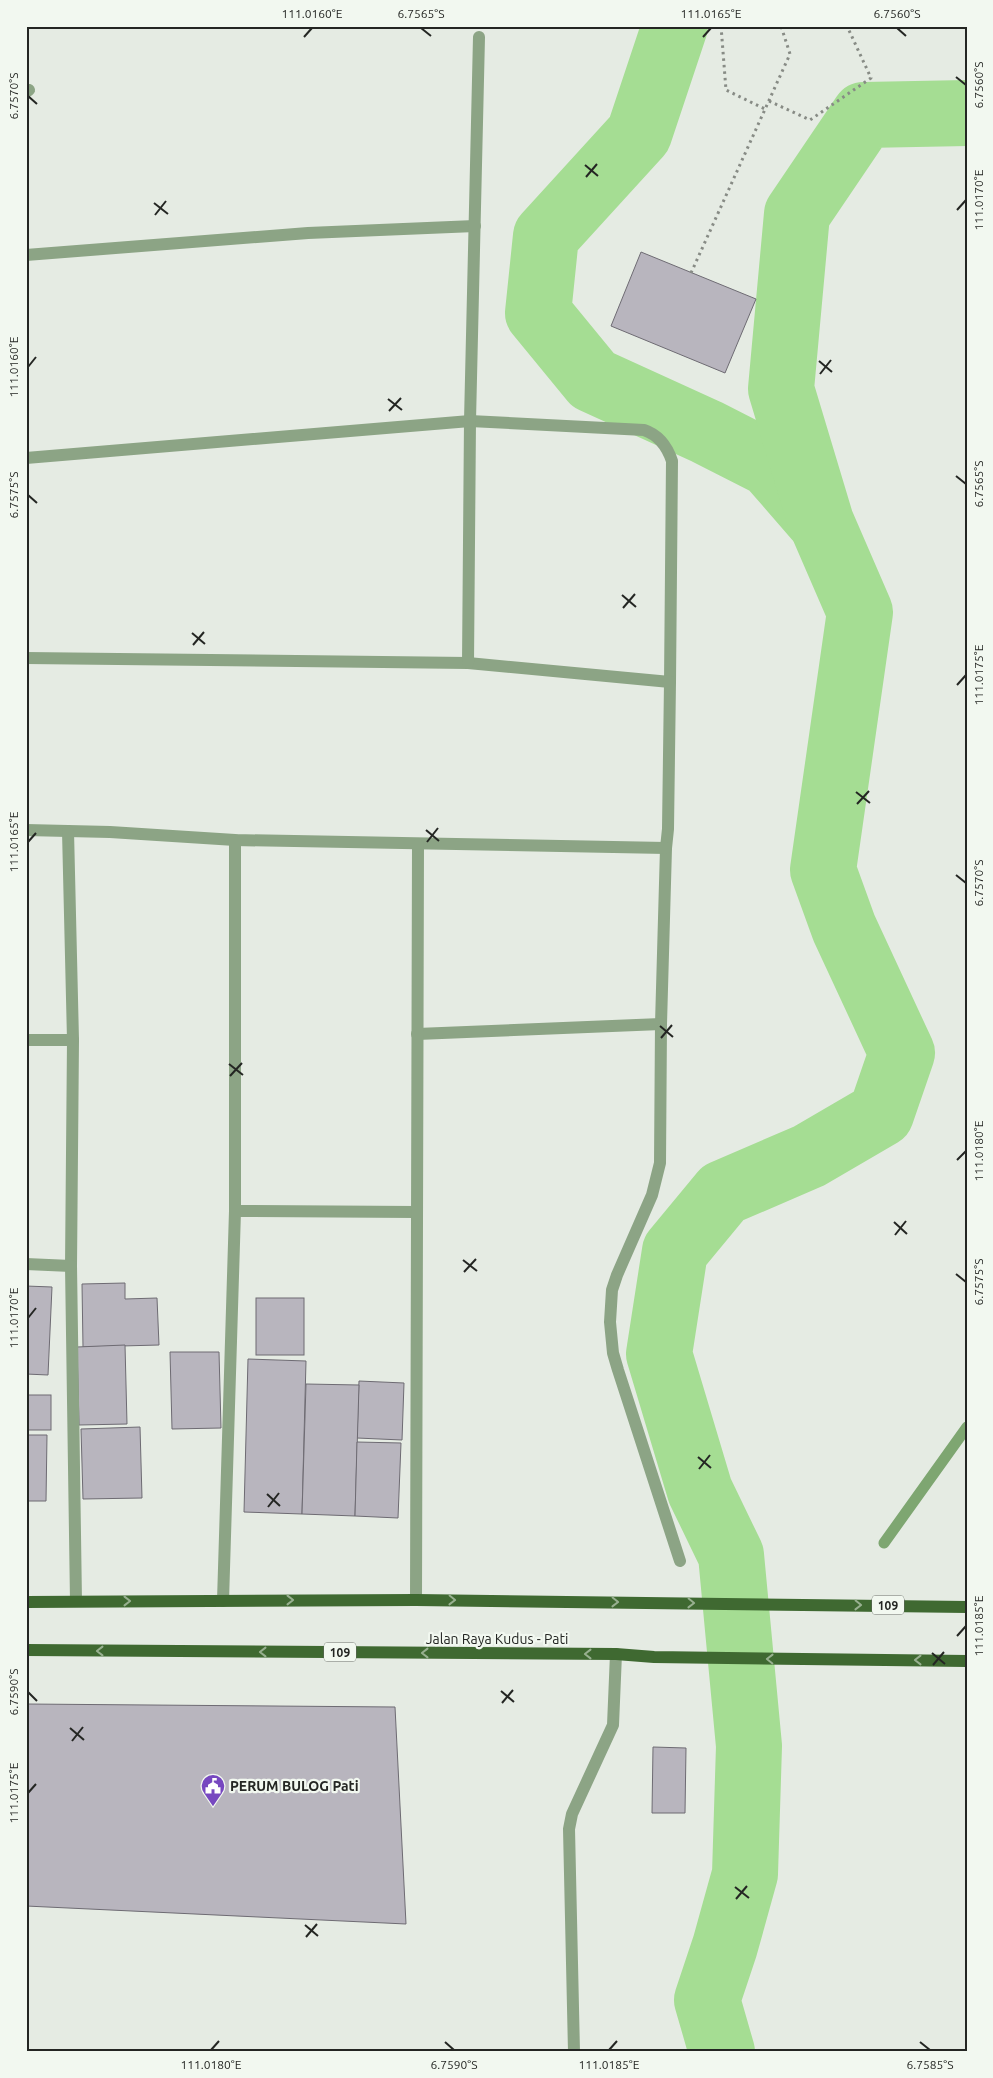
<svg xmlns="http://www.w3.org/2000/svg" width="993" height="2078" font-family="Ubuntu,sans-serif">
	<rect width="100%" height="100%" fill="#e5ebe3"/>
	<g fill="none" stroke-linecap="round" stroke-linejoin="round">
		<path stroke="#7ea671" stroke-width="11" d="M884 1543 967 1427"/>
		<g stroke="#a5dd93" stroke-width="66">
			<path d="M675 26 639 134 546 236 538 313 593 380 707 432 770 464 817 518"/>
			<path d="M722 2052 707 2000 725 1946 745 1874 749 1746 731 1555 700 1491 659 1354 675 1251 723 1193 809 1156 881 1114 902 1053 844 928 823 870 860 612 821 522 781 389 797 214 864 115 967 113"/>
		</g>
	</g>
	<g fill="#b8b5be" stroke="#6e6b73">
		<path d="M641 252 756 299 725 373 611 326Z"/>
		<path d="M125 1283V1299L157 1298 159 1345 83 1347 82 1284Z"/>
		<path d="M26 1286 52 1287 48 1375 26 1374Z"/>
		<rect x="256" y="1298" width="48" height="57"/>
		<path d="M125 1345 127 1424 79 1425 77 1347Z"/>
		<path d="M170 1352H219L221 1428 172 1429Z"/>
		<path d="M248 1359 306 1361 302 1514 244 1512Z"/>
		<path d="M359 1381 404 1383 402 1440 357 1438Z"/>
		<path d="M306 1384 359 1385 355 1516 302 1514Z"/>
		<rect x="26" y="1395" width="25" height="35"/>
		<path d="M140 1427 142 1498 83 1499 81 1429Z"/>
		<path d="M26 1435H47L46 1501H26Z"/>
		<path d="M357 1442 401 1443 398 1518 355 1516Z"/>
		<path d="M26 1704 395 1707 406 1924 26 1906Z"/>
		<path d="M653 1747 686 1748 685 1813H652Z"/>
	</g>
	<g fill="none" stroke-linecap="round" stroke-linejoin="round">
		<g stroke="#878b85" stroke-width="3" stroke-dasharray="2.5 4" stroke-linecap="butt">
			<path d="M721 26 726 90 765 109"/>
			<path d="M769 101 810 120 871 78 847 26"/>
			<path d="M691 273 790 54 781 26"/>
		</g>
		<g stroke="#8ca485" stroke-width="12">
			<path d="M26 92 29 90"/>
			<path d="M26 255 308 233 475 226"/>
			<path d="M26 458 470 421 644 430C659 435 667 446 672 461L670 682"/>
			<path d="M26 658 468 663 670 682 668 829 666 848 661 1024 660 1163 652 1195 617 1275 612 1290 610 1322 613 1353 618 1370 680 1561"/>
			<path d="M468 663 470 421 479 37"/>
			<path d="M26 830 110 832 235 840 666 848"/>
			<path d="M68 831 73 1040 71 1266 76 1601"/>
			<path d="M417 1034 661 1024"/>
			<path d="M26 1040H73"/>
			<path d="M235 1211 416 1212"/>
			<path d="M26 1264 71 1266"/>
			<path d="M416 1600 418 845"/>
			<path d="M223 1601 235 1211V840"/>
			<path d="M574 2052 569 1829 572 1814 613 1725 616 1654"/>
		</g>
		<g stroke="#3f6931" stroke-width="12">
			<path d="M26 1602 416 1600 967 1607"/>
			<path d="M26 1650 616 1654 654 1657 967 1661"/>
		</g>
	</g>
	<defs><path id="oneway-chevron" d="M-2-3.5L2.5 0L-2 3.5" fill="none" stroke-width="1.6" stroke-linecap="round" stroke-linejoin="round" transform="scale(1.25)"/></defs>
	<g stroke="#98b090">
		<use href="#oneway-chevron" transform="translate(290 1600)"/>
		<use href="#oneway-chevron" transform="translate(452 1600) rotate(1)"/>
		<use href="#oneway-chevron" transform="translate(127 1601)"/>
		<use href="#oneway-chevron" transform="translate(615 1602) rotate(1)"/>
		<use href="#oneway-chevron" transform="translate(691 1603) rotate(1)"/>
		<use href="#oneway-chevron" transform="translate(858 1605) rotate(1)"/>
		<use href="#oneway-chevron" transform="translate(100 1651) rotate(-180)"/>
		<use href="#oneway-chevron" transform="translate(263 1652) rotate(-180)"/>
		<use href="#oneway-chevron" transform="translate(425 1653) rotate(-180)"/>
		<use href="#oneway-chevron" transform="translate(588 1654) rotate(-180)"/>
		<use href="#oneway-chevron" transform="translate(770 1659) rotate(-179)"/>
		<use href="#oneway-chevron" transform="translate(918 1660) rotate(-180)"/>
	</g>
	<path fill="none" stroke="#242623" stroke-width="2" d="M421 28 431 36M897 28 906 36M304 37 312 28M703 37 711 28M956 77 966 85M28 96 37 104M585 165 598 176M586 177 597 164M154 203 168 214M957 210 966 200M155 215 166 201M819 361 832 372M28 367 36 357M820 374 831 360M388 399 402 410M389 411 401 398M956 476 966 484M28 495 37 503M622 595 636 607M623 608 635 594M192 633 205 644M193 645 204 632M957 685 966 675M856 792 870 803M857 804 869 791M426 830 439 841M28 842 36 833M427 842 438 828M956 875 966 883M660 1026 673 1037M661 1038 672 1025M229 1064 243 1075M230 1076 242 1063M957 1160 966 1151M894 1222 907 1234M895 1235 906 1221M463 1260 477 1271M464 1272 476 1259M956 1274 966 1282M28 1318 36 1308M698 1457 711 1468M699 1469 710 1455M267 1494 280 1506M268 1507 279 1493M957 1636 966 1626M932 1653 945 1664M933 1665 944 1652M501 1691 514 1702M28 1692 37 1701M502 1703 513 1690M70 1728 84 1740M72 1741 83 1727M28 1793 36 1784M735 1887 749 1898M736 1899 747 1886M305 1925 318 1936M306 1937 317 1924M445 2042 454 2050M920 2042 930 2050M211 2050 219 2041M609 2050 617 2041"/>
	<defs>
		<g id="civic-pin" transform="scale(1.25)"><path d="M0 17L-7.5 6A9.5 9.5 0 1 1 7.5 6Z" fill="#7748c0" stroke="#f2f8f0"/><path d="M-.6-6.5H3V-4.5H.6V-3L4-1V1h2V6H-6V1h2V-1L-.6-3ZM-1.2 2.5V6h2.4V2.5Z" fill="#fff"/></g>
	</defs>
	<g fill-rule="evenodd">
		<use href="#civic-pin" x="213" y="1786"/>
	</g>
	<g text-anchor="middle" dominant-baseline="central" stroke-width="4.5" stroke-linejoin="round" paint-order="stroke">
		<g fill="#f2f8f0" stroke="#626560" stroke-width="1">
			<rect x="872" y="1595.5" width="32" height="19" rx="4"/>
			<rect x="324" y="1642.5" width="32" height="19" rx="4"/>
		</g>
		<g font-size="12" font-weight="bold" fill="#242623">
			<text x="888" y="1605">109</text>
			<text x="340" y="1652">109</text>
		</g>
		<g font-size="14" fill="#242623" stroke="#f2f8f0">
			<text x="497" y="1639">Jalan Raya Kudus - Pati</text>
		</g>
		<g font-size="14" font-weight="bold" fill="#242623" stroke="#f2f8f0" text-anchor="start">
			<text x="230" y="1786">PERUM BULOG Pati</text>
		</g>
	</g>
	<rect width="993" height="2078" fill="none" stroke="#f2f8f0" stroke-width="55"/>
	<rect x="28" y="28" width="938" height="2022" fill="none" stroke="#242623" stroke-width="2"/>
	<g font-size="12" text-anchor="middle" fill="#242623">
		<text x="312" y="18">111.0160°E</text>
		<text x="421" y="18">6.7565°S</text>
		<text x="711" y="18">111.0165°E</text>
		<text x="897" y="18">6.7560°S</text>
		<text transform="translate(979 85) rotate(-90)" y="4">6.7560°S</text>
		<text transform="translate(14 96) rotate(-90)" y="4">6.7570°S</text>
		<text transform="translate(979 200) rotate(-90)" y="4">111.0170°E</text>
		<text transform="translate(14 367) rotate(-90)" y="4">111.0160°E</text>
		<text transform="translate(979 484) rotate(-90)" y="4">6.7565°S</text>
		<text transform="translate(14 495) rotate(-90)" y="4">6.7575°S</text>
		<text transform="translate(979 675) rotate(-90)" y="4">111.0175°E</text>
		<text transform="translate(14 842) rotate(-90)" y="4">111.0165°E</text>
		<text transform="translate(979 883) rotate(-90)" y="4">6.7570°S</text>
		<text transform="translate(979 1151) rotate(-90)" y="4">111.0180°E</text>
		<text transform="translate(979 1282) rotate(-90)" y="4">6.7575°S</text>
		<text transform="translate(14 1318) rotate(-90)" y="4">111.0170°E</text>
		<text transform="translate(979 1626) rotate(-90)" y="4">111.0185°E</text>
		<text transform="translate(14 1692) rotate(-90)" y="4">6.7590°S</text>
		<text transform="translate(14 1793) rotate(-90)" y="4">111.0175°E</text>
		<text x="211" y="2069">111.0180°E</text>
		<text x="454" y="2069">6.7590°S</text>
		<text x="609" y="2069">111.0185°E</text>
		<text x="930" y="2069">6.7585°S</text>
	</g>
</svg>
